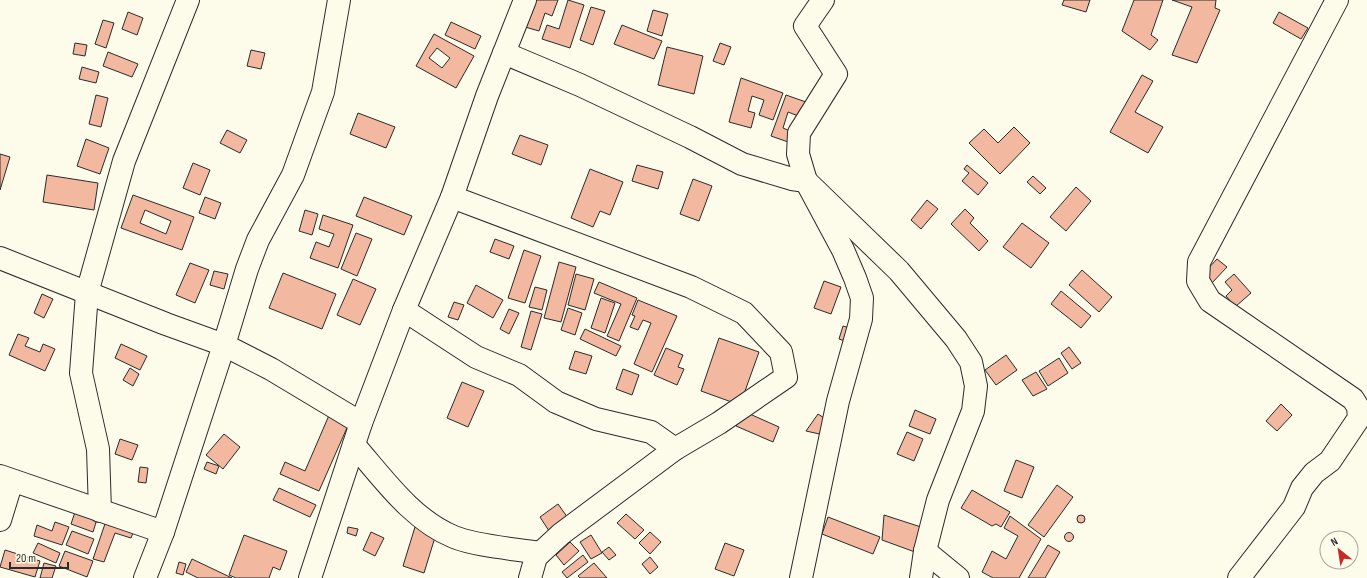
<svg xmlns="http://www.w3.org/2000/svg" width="1367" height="578" font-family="'Sofia Sans Condensed',sans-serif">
	<rect width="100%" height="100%" fill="#fdfbea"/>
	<g fill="#f2b8a0" stroke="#2b2b2b" fill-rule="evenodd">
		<path d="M535 0H558L552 16 545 13 539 31 525 27Z"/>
		<path d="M568 0 584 5 570 48 542 39 547 25 559 29Z"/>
		<path d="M1064 0H1090L1086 12 1062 5Z"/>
		<path d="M1134 0H1163L1151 35 1158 40 1150 50 1122 31Z"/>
		<path d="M1172 0H1216L1215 8 1220 10 1197 63 1172 55 1192 7Z"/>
		<path d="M591 7 605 11 593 45 580 40Z"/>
		<path d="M653 10 668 14 662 36 647 31Z"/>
		<path d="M128 12 143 18 137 35 122 29Z"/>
		<path d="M1279 12 1308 28 1301 39 1273 23Z"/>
		<path d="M103 20 114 23 106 48 95 44Z"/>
		<path d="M451 22 481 36 475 49 445 35Z"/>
		<path d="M622 25 662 41 654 59 614 44Z"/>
		<path d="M434 34 474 56 456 88 416 66ZM437 48 450 58 442 68 429 58Z"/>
		<path d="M75 43 87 45 85 56 73 54Z"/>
		<path d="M720 43 731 47 724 65 713 61Z"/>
		<path d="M667 47 703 56 694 94 658 85Z"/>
		<path d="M251 50 265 53 261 69 247 66Z"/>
		<path d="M108 52 138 64 132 77 103 66Z"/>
		<path d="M82 67 99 72 96 83 79 79Z"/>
		<path d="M1142 75 1153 81 1135 112 1163 127 1148 153 1110 132Z"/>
		<path d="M741 78 783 93 773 120 759 115 764 100 752 96 748 111 755 113 751 128 729 122Z"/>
		<path d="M96 95 108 98 101 127 89 124Z"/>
		<path d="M786 95 806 102 801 117 788 112 783 128 795 133 791 143 771 136Z"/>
		<path d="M358 113 395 127 386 148 350 134Z"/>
		<path d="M1014 127 1030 143 1000 174 969 143 984 129 998 143Z"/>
		<path d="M227 130 247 140 240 153 220 143Z"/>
		<path d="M520 135 548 145 541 165 512 154Z"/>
		<path d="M86 139 109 148 100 174 77 166Z"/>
		<path d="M0 154 10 157 0 190Z"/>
		<path d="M193 163 210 170 200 195 183 188Z"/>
		<path d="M637 165 663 172 658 189 632 181Z"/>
		<path d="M967 165 988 183 978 195 962 181 969 173 964 169Z"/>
		<path d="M590 169 623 182 610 215 600 211 593 227 571 218Z"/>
		<path d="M47 175 98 183 94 210 43 202Z"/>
		<path d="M1033 176 1046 188 1040 194 1027 182Z"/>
		<path d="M693 179 712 186 699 221 680 214Z"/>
		<path d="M1076 187 1091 201 1066 231 1050 217Z"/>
		<path d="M133 195 194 217 182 250 121 228ZM145 210 171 221 166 234 140 223Z"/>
		<path d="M205 197 221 203 215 219 199 213Z"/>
		<path d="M364 197 412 216 404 235 356 216Z"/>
		<path d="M927 200 938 209 921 229 911 220Z"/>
		<path d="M965 209 974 218 970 223 988 241 979 251 951 224Z"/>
		<path d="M305 210 318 214 312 235 299 231Z"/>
		<path d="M323 215 353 225 338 268 310 258 316 242 329 247 334 234 319 229Z"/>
		<path d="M1022 223 1049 243 1031 268 1003 247Z"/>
		<path d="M356 233 372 239 357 276 341 269Z"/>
		<path d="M495 239 514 246 509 259 490 252Z"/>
		<path d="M524 250 541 256 525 303 508 298Z"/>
		<path d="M1217 259 1227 267 1211 284 1202 275Z"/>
		<path d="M559 262 576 267 561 322 544 318Z"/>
		<path d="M190 263 209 270 195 303 176 295Z"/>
		<path d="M1082 270 1112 297 1099 312 1069 285Z"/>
		<path d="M214 271 228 274 224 289 210 285Z"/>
		<path d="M283 273 336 294 322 329 269 308Z"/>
		<path d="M576 274 594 279 585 310 568 305Z"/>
		<path d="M1234 274 1251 293 1235 307 1226 296 1232 290 1225 282Z"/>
		<path d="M353 279 376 289 360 325 337 315Z"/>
		<path d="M824 281 841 287 831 314 814 308Z"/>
		<path d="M599 282 637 298 619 341 607 336 621 304 594 293Z"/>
		<path d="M476 285 503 300 493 318 467 303Z"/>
		<path d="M535 287 547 290 542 310 529 307Z"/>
		<path d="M1061 291 1091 316 1081 328 1051 304Z"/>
		<path d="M42 294 53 299 44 318 34 313Z"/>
		<path d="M601 298 615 303 605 333 591 328Z"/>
		<path d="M638 300 677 316 652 372 634 364 651 323 643 320 638 330 630 327 635 316 632 315Z"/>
		<path d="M454 302 464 305 458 320 448 317Z"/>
		<path d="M568 308 582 313 575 335 561 330Z"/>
		<path d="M509 309 519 313 509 334 500 329Z"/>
		<path d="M531 311 542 314 531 350 521 347Z"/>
		<path d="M843 326 853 329 848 342 839 339Z"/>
		<path d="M585 329 621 346 616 356 580 339Z"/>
		<path d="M18 334 29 338 25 346 40 352 43 344 55 349 45 371 9 355Z"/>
		<path d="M719 338 759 352 740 405 701 391Z"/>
		<path d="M121 344 147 356 140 370 115 358Z"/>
		<path d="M1069 347 1081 363 1072 369 1061 353Z"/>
		<path d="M666 348 683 355 678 367 684 369 677 385 654 375Z"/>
		<path d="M575 351 592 356 586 374 569 369Z"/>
		<path d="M1006 355 1017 370 996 385 985 370Z"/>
		<path d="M1059 358 1068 373 1048 386 1039 371Z"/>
		<path d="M130 368 139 374 133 386 123 380Z"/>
		<path d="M623 369 639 375 632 395 616 389Z"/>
		<path d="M1036 372 1047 389 1033 396 1022 380Z"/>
		<path d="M462 382 484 391 468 427 447 418Z"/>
		<path d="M1281 404 1292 415 1277 431 1266 421Z"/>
		<path d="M915 410 936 419 930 434 909 426Z"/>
		<path d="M743 411 779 427 773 442 736 426Z"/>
		<path d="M330 413 350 421 319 491 280 474 285 462 305 471Z"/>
		<path d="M818 414 827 420 824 435 806 431Z"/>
		<path d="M907 432 923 439 914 461 897 454Z"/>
		<path d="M224 434 240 447 223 469 206 455Z"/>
		<path d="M120 439 138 445 132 460 115 454Z"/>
		<path d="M1016 460 1034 467 1022 498 1004 491Z"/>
		<path d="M207 462 219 466 216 474 204 469Z"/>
		<path d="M140 467 148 468 146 483 138 482Z"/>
		<path d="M1057 485 1073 497 1044 537 1028 525Z"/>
		<path d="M279 488 316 505 310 517 273 500Z"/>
		<path d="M972 490 1010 512 1001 527 996 524 992 526 961 508Z"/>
		<path d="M558 504 568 518 549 531 540 517Z"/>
		<path d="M76 509 98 516 93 532 71 524Z"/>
		<path d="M626 514 644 530 635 539 617 523Z"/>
		<path d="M108 515 136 525 131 538 115 533 104 562 93 559Z"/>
		<path d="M884 515 924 528 915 552 882 540Z"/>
		<circle cx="1081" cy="519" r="4"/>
		<path d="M1010 516 1041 539 1019 578H993L982 572 992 551 1006 559 1018 536 1004 528Z"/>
		<path d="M828 517 880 537 873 554 822 534Z"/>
		<path d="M55 522 69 527 62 545 34 536 37 525 52 531Z"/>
		<path d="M348 527 358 529 356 536 347 533Z"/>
		<path d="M415 527 436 534 424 573 403 566Z"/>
		<path d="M72 531 94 539 88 554 66 545Z"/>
		<path d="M371 532 384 538 375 556 363 550Z"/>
		<path d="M650 532 661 542 650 554 639 543Z"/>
		<circle cx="1069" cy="537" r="4.5"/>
		<path d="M244 535 287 551 280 570 273 567 269 578H236L229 575Z"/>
		<path d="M591 535 602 553 591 559 580 542Z"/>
		<path d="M570 542 579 551 564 565 556 555Z"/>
		<path d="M38 543 60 553 56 563 33 553Z"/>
		<path d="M725 543 744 550 734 576 715 569Z"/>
		<path d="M1048 545 1060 552 1045 578H1028Z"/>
		<path d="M609 547 616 555 609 560 602 552Z"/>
		<path d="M5 550 40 561 35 577 0 567Z"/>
		<path d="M65 551 93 561 87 577 59 566Z"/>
		<path d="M583 555 588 562 567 578 562 572Z"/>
		<path d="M650 557 658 567 650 574 642 564Z"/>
		<path d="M192 559 232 578H198L186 572Z"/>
		<path d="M179 562 186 564 183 575 176 573Z"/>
		<path d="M44 563 56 566 52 578H40Z"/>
		<path d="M594 563 607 578H580L578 576Z"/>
	</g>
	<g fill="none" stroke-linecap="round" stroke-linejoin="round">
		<g stroke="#2b2b2b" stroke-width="24">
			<g id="minor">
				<path d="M504 53 580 85 690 137 742 164 792 179 806 181 899 271 956 339 971 362 976 386 973 411 938 500 925 551 921 578"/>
				<path d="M452 197 691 287 744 313 781 352 786 377 719 423 675 449 561 534 536 557 530 578"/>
				<path d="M0 258 166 324 224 345 271 369 361 423"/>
				<path d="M404 310 476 357 519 375 556 402 596 419 651 432 675 449"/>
				<path d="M354 445C383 478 412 520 454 537 476 546 516 549 540 553"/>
				<path d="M0 476 163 532"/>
				<path d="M100 511 98 449 81 373 87 293 124 161 188 0"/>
				<path d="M0 520 12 481"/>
				<path d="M925 551 958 578"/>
				<path d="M145 578 163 532 224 345 247 269 258 240 293 175 311 125 323 92 339 0"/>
				<path d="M310 578 361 423 404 310 452 197 487 96 525 0"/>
				<path d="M801 578 838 401 861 319 862 298 855 278 843 250 806 181 798 154 799 133 836 74 805 26 823 0"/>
				<path d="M1239 578 1294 507 1302 488 1314 473 1330 461 1359 418 1358 407 1353 399 1210 301 1198 281 1199 262 1337 0"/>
			</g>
		</g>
		<use href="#minor" stroke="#fdfbea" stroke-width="22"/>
	</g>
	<g transform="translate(1339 550) rotate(330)"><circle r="19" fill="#fdfbea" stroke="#a9a89e"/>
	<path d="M0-3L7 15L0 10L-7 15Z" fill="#c62828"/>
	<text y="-6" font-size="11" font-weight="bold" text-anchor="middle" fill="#2b2b2b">N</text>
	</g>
	<path d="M10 562v6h58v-6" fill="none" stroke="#2b2b2b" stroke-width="2"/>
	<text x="16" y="562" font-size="12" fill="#2b2b2b" stroke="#fdfbea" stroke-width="3" paint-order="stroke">20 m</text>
</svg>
